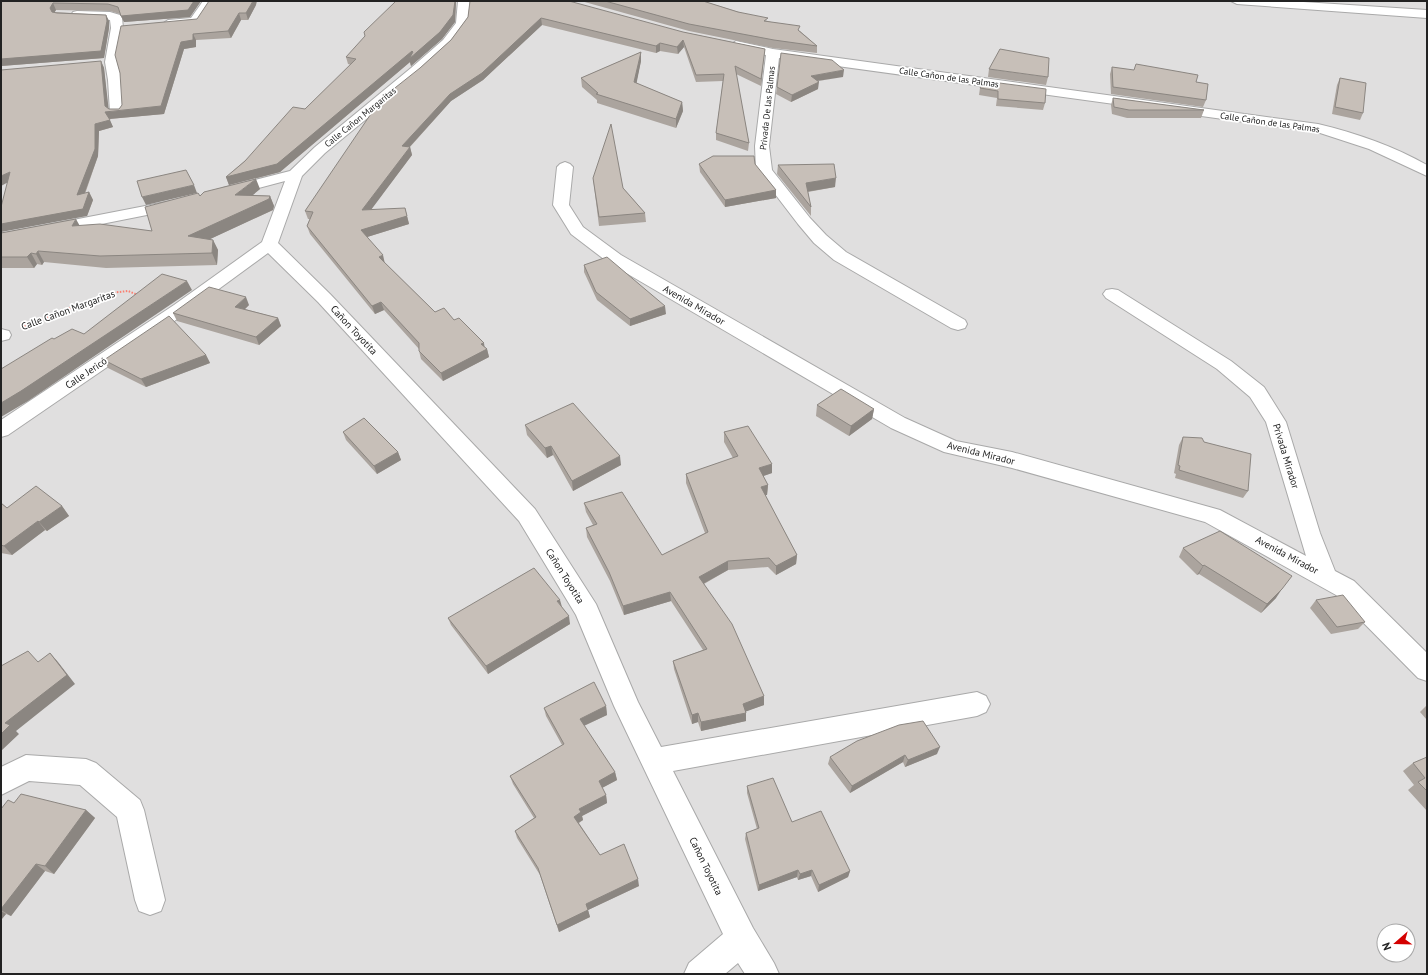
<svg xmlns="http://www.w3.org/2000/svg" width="1428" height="975" font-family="'PT Sans',sans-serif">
	<rect width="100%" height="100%" fill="#f2efe9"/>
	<path fill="#e0dfdf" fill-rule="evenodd" d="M1 1H1427V974H1ZM1384 931H1408V955H1384Z"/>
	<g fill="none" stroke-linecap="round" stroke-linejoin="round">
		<g stroke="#a9a9a9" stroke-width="2">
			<g id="minor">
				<path d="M203 1H215L199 24 168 28 162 24 168 20 191 18Z"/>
				<path d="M458 1H470L468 23 451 46 421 74 325 153 302 176 278 243 330 294 535 509 596 604 638 702 661 747 977 692 986 696 990 704 986 712 977 716 673 771 753 928 774 963 779 974H745L738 963 725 974H684L689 963 723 934 614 706 576 615 519 521 318 302 268 253 186 313 8 435 1 437V420L174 305 262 242 285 181 229 196 223 194 221 191 223 188 290 171 315 147 411 68 443 40 456 23Z"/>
				<path d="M1231 1H1288L1427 10V18L1237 4Z"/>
				<path d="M77 11 110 12 120 15 122 18 123 28 117 62 122 80 124 112 122 115H112L110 112 108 80 105 62 111 28 110 20 73 18 71 15 73 12Z"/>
				<path d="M736 41 773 49 1318 124C1356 133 1393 146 1427 165V176L1369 149 1317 132 779 58 769 146 772 170 810 218 826 235 846 252 965 320 967 324 965 328 958 330 951 328 834 260 814 243 798 224 759 173 756 170 755 146 766 55 732 48 730 45Z"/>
				<path d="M565 162 570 164 573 167 569 205 583 227 621 255 905 418 956 441 1012 452 1220 510 1306 556 1266 422 1250 397 1217 369 1106 298 1103 294 1106 290 1112 289 1118 290 1231 361 1264 387 1286 422 1320 533 1335 571 1354 581 1427 653V681L1418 678 1336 595 1205 522 1012 468 944 452 891 428 609 263 571 234 553 205 557 167 560 164Z"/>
				<path d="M176 200 182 202 184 205 182 208 1 244V234Z"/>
				<path d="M1 329 9 331 11 335 9 339 1 341Z"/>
				<path d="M26 755 86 759 96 763 140 800 144 810 165 900 161 911 150 915 139 911 135 900 117 817 80 785 29 781 1 795V767Z"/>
			</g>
		</g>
		<path stroke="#fa8072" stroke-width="2" stroke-dasharray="1.5 1.5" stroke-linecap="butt" d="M24 326 110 293 128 291 138 295"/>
		<use href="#minor" fill="#fff" fill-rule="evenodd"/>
	</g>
	<g fill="#aba49e">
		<path d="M1 1H201L190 17 124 22 120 14 110 11 56 10 54 12 106 15 109 21V28L104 58 1 66Z"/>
		<path d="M470 1 683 32 765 49 764 56 761 86 736 74 749 143 748 151 716 140V133L723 81 696 82 684 47 678 54 660 51 656 53 542 25 483 80 451 101 410 147 412 155 371 209 407 216 409 224 367 237 385 263 435 312 454 320 487 349 489 357 443 381 421 359 419 351V349L384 310 375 314 310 234 307 226 310 219H308L305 211 420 68 451 40 468 17Z"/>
		<path d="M581 1H703L800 31 817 46V53L773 48 689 31Z"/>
		<path d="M456 2 455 22 442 39 411 66 410 62 280 172 229 185 226 177 305 109 351 65 348 64 346 57Z"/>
		<path d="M256 5 248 20H241L231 38 196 40V47L184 49 164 114 109 119 113 127 99 131 98 156 85 194 89 192 93 200 87 216 7 183 101 61 104 68 108 109H119L197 19Z"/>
		<path d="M641 52V61L636 83 682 102 683 111 676 128 597 103V100L582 87 581 78Z"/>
		<path d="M1112 67 1196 82 1206 100 1203 107 1111 94 1110 74Z"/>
		<path d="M989 69 1048 77 1046 85 988 77Z"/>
		<path d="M843 77 818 81V89L791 102 776 94 777 87Z"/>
		<path d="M1340 78 1363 113 1360 120 1332 114 1337 85Z"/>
		<path d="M984 81 1045 103 1043 110 996 106 997 98 979 95 980 88Z"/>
		<path d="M1113 98 1204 110 1201 118H1127L1112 114 1111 105Z"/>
		<path d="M699 164H755L776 190V198L725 207 700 172Z"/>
		<path d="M778 165 835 187 808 192 811 207V216L777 174Z"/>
		<path d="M593 178 623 188 645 213 646 222 599 226Z"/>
		<path d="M260 189 252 195 270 196 274 206 273 210 210 239 213 240 218 250 217 265 106 268 44 262 42 265 37 264 34 268H1V233L80 226 152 231 200 196Z"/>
		<path d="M584 265 666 314 630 326 597 300 584 272Z"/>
		<path d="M249 305 245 309 278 318 281 326 259 345 177 321 173 313Z"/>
		<path d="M206 355 210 363 146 387 108 368 104 360Z"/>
		<path d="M817 405 874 409 872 419 849 436 816 416Z"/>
		<path d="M525 425 621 465 573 491 553 455 547 458 527 435Z"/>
		<path d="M343 432 398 452 401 460 377 474 346 440Z"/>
		<path d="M724 432 772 473 763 476 768 485 767 495H765L797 555 796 564 776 575 768 567 728 570 704 584 764 696V705L746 711V721L701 731 698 722 692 724 674 669 673 661 703 650 671 601 624 615 610 581 587 537 586 528 593 525 586 512 584 503 662 555 705 533 686 483V474L733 458 724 442Z"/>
		<path d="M1183 437 1204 442 1248 491 1243 498 1175 478 1176 474 1174 473 1179 445Z"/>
		<path d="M1 503 7 508 62 506 69 516 47 531 45 530 12 555 1 553Z"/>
		<path d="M1183 548 1276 598 1261 613 1199 574 1197 575 1179 557Z"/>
		<path d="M1316 600 1365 622 1358 629 1331 634 1310 608Z"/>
		<path d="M562 607 570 624 488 674 451 625 448 618Z"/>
		<path d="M1427 705V720L1420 712Z"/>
		<path d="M606 706 607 715 584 726 615 772 617 780 602 788 606 795 607 803 582 816 583 820 579 823 600 855 639 886 588 910 590 917 559 932 540 875 517 838 515 831 534 818 513 784 510 776 562 745 546 716 544 708Z"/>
		<path d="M937 754 905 767 903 762 850 793 828 764 830 757Z"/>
		<path d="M1427 757V811L1408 790 1414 785 1403 771 1413 763Z"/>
		<path d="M747 786 792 822 850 871 848 877 818 892 811 876 798 880 797 877 758 891 745 839 746 833 757 829 747 793Z"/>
		<path d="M14 803 86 810 95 818 54 874 45 871 11 916 6 914 1 920V809Z"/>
	</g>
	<g fill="#8b8681">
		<path d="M194 1H201L190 17 124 22 121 16Z"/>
		<path d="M253 1H257L256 5 248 20 246 13Z"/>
		<path d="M455 1H456V2L455 22 442 39 411 66 410 62 280 172 229 185 226 177 412 51 413 56Z"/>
		<path d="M53 3 56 10 53 15 50 8Z"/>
		<path d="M239 13 241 20 231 38 228 31Z"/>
		<path d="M106 15 109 21V28L104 58 1 66V59Z"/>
		<path d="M541 18 542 25 483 80 451 101 404 153 402 146 450 94Z"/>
		<path d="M193 34 196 40V47L184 49 164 114 109 119 105 112V106L101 61 104 68 109 112 161 106 181 42Z"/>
		<path d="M683 40 684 47 678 54 677 47Z"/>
		<path d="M660 43V51L656 53V46Z"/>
		<path d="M765 49 764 56 761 86V79Z"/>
		<path d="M641 52V61L635 91 634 82Z"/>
		<path d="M844 70 843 77 811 82V76Z"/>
		<path d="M819 82 818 89 791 102 792 95Z"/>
		<path d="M682 102 683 111 676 128V119Z"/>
		<path d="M110 120 113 127 99 131 98 156 81 203 77 195 95 124Z"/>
		<path d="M410 147 412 155 365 218 362 210Z"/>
		<path d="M10 172 14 179 1 186V176Z"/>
		<path d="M836 178 835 187 805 192 806 183Z"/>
		<path d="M256 179 260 189 240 206 235 195Z"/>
		<path d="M194 185 197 193 146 205 142 197Z"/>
		<path d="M776 190V198L725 207V200Z"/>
		<path d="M89 192 93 200 87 216 1 232V224Z"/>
		<path d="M270 196 274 206 273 210 193 247 188 236Z"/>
		<path d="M405 208 409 224 364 238 361 230Z"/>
		<path d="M76 219 82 230 72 226Z"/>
		<path d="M213 240 218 250 217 265 212 253Z"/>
		<path d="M38 251 44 262 42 265 36 254Z"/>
		<path d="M31 253 37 264 34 268 27 257Z"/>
		<path d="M383 255 385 264 379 257Z"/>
		<path d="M187 281 192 290 28 401 1 417V403Z"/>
		<path d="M246 297 249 305 239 315 235 307Z"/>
		<path d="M381 302 384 310 375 314 372 306Z"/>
		<path d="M665 306 666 314 630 326V319Z"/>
		<path d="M278 318 281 326 259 345 256 337Z"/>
		<path d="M484 343 485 350 487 349 489 357 443 381 441 373 481 344Z"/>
		<path d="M206 355 210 363 146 387 141 379Z"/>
		<path d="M874 409 872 419 849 436 851 426Z"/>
		<path d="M551 446 553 455 547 458 545 448Z"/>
		<path d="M398 452 401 460 377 474 374 466Z"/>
		<path d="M620 456 621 465 573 491 572 481Z"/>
		<path d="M772 464V473L758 478 759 468Z"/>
		<path d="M768 485 767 495 760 496 761 487Z"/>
		<path d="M62 506 69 516 47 531 39 522Z"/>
		<path d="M38 521 45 530 12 555 4 546Z"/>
		<path d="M797 555 796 564 776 575V566Z"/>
		<path d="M728 561V570L699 586V577Z"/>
		<path d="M1204 565 1199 574 1197 575 1203 566Z"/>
		<path d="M1282 589 1276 598 1261 613 1267 604Z"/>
		<path d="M670 592 671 601 624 615 623 606Z"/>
		<path d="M560 600 562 607 557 601Z"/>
		<path d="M569 616 570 624 488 674 486 666Z"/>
		<path d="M50 653 58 662 75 684 16 731 19 734 1 751V734L5 723Z"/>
		<path d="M764 696V705L742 713 743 704Z"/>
		<path d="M606 706 607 715 581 727 580 719Z"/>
		<path d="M698 713V722L692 724V715Z"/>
		<path d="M746 713V721L701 731V722Z"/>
		<path d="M940 747 937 754 905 767 908 760Z"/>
		<path d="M905 755 903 762 850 793 852 786Z"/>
		<path d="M615 772 617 780 600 789 599 781Z"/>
		<path d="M606 795 607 803 582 816 583 820 576 824 574 817 579 809Z"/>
		<path d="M86 810 95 818 54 874 45 866Z"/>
		<path d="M36 864 45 871 11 916 1 910V909Z"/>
		<path d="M798 870 797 877 758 891 759 885Z"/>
		<path d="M812 870 811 876 798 880 800 874Z"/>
		<path d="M850 871 848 877 818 892 819 885Z"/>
		<path d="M638 879 639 886 588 910 590 917 559 932 557 925 586 904Z"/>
		<path d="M1 911 6 914 1 920Z"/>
	</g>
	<g fill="#c7bfb8" stroke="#8b8681">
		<path d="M1 1H194L188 10 121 16 118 7 108 4 53 3 50 8 52 12 57 13 106 15 107 21 101 51 1 59Z"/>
		<path d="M209 1H253L246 13H239L228 31 193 34V40L181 42 161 106 105 112 110 120 95 124V149L77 195 89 192 83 209 1 224V207L10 172 1 176V70L101 61 105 106 109 109H119L122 105 120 73 115 55 121 26 197 19Z"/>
		<path d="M396 1H455L453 15 440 32 409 59 413 52 412 51 277 164 226 177 245 161 293 107 305 109 356 59 346 57 365 36 364 32Z"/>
		<path d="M470 1H569L683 32 765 49 761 79 735 66 749 143 716 133 724 74 696 75 683 40 677 47 660 43 656 46 541 18 482 73 450 94 402 146 410 147 362 210 405 208 407 216 361 230 383 255 379 257 435 312 444 308 454 320 459 318 484 343 481 344 487 349 441 373 419 351V343L381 302 372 306 307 226 313 212 305 211 381 99 420 68 451 40 468 17Z"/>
		<path d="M605 1H703L738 12 768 18 764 21 800 26 798 30 817 46 774 40 689 24Z"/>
		<path d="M1000 49 1049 58 1048 77 989 69Z"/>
		<path d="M641 52 634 82 682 102 676 119 596 94 598 93 581 78Z"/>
		<path d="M781 53 832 60 844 70 811 76 819 82 792 95 777 87Z"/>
		<path d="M1136 64 1198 75 1196 82 1208 84 1206 100 1113 87 1112 67 1134 70Z"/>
		<path d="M1340 78 1366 83 1363 113 1335 107Z"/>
		<path d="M984 81 1046 89 1045 103 998 99V91L980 88Z"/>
		<path d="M1113 98 1204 110H1129L1114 107Z"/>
		<path d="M611 124 623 188 645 213 599 217 593 178Z"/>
		<path d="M713 156H754L755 164 776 190 725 200 699 164Z"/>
		<path d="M834 164 836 178 806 183 811 207 778 165Z"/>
		<path d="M186 170 194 185 142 197 137 181Z"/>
		<path d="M256 179 235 195 270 196 269 199 188 236 213 240 212 253 100 256 38 251 36 254 31 253 27 257H1V233L76 219 72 226 100 224 152 231 145 207 198 193 200 196 204 192Z"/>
		<path d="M607 257 665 306 630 319 596 292 584 265Z"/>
		<path d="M162 274 187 281 21 391 1 403V369L52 338 54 339 72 329 84 334Z"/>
		<path d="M209 287 246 297 235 307 278 318 256 337 173 313Z"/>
		<path d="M169 316 206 355 141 379 104 360Z"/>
		<path d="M841 389 874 409 851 426 817 405Z"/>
		<path d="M573 403 620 456 572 481 551 446 545 448 525 425Z"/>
		<path d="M364 418 398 452 374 466 343 432Z"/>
		<path d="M748 426 772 464 759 468 768 485 761 487 797 555 776 566 769 558 728 561 699 577 732 624 764 696 743 704 746 713 701 722 698 713 692 715 673 661 707 649 670 592 623 606 609 572 586 528 597 524 584 503 622 492 662 555 708 532 686 474 738 456 724 432Z"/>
		<path d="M1183 437 1202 438 1204 442 1251 454 1248 491 1179 470 1180 466 1178 465Z"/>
		<path d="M36 486 62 506 39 522 38 521 4 546 1 545V503L7 508Z"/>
		<path d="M1220 531 1292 576 1282 589 1267 604 1204 565 1203 566 1183 548Z"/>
		<path d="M534 568 560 600 557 601 569 616 486 666 448 618Z"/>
		<path d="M1343 595 1365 622 1337 627 1316 600Z"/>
		<path d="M28 651 38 662 50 653 67 675 5 723 10 725 1 734V666Z"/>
		<path d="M594 682 606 706 580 719 615 772 599 781 606 795 579 809 581 812 574 817 600 855 624 844 638 879 586 904 588 910 557 925 538 868 515 831 536 817 510 776 564 744 544 708Z"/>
		<path d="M923 721 940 747 908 760 905 755 852 786 830 757 857 741 899 725Z"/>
		<path d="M1427 757V791L1418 782 1425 778 1413 763Z"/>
		<path d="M773 778 792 822 821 811 850 871 819 885 812 870 800 874 798 870 759 885 746 833 759 828 747 786Z"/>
		<path d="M21 794 86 810 45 866 36 864 1 909V809L8 800 14 803Z"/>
	</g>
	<g text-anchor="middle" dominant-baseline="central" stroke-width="3.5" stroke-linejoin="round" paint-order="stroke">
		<g font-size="9" fill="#222" stroke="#fff">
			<text transform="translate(949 77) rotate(8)">Calle Cañon de las Palmas</text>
			<text transform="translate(767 108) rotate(-84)">Privada De las Palmas</text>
			<text transform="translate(360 117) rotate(-39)">Calle Cañon Margaritas</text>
			<text transform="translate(1270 122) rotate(8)">Calle Cañon de las Palmas</text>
		</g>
		<g font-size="10" fill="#222" stroke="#fff">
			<text transform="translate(694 305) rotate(30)">Avenida Mirador</text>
			<text transform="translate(68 310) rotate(-20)">Calle Cañon Margaritas</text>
			<text transform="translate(354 330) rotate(47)">Cañon Toyotita</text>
			<text transform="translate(86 373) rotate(-34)">Calle Jericó</text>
			<text transform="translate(981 453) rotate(14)">Avenida Mirador</text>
			<text transform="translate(1286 456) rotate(73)">Privada Mirador</text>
			<text transform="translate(1287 555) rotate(28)">Avenida Mirador</text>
			<text transform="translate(565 576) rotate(58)">Cañon Toyotita</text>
			<text transform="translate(706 866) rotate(64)">Cañon Toyotita</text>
		</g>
	</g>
	<rect width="1428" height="975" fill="none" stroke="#222222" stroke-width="4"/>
	<g transform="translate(1396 943) rotate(250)"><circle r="19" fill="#ffffff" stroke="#a7a7a7"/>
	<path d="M0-3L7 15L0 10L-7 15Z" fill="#d40000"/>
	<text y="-6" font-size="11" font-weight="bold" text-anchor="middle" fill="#222222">N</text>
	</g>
</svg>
